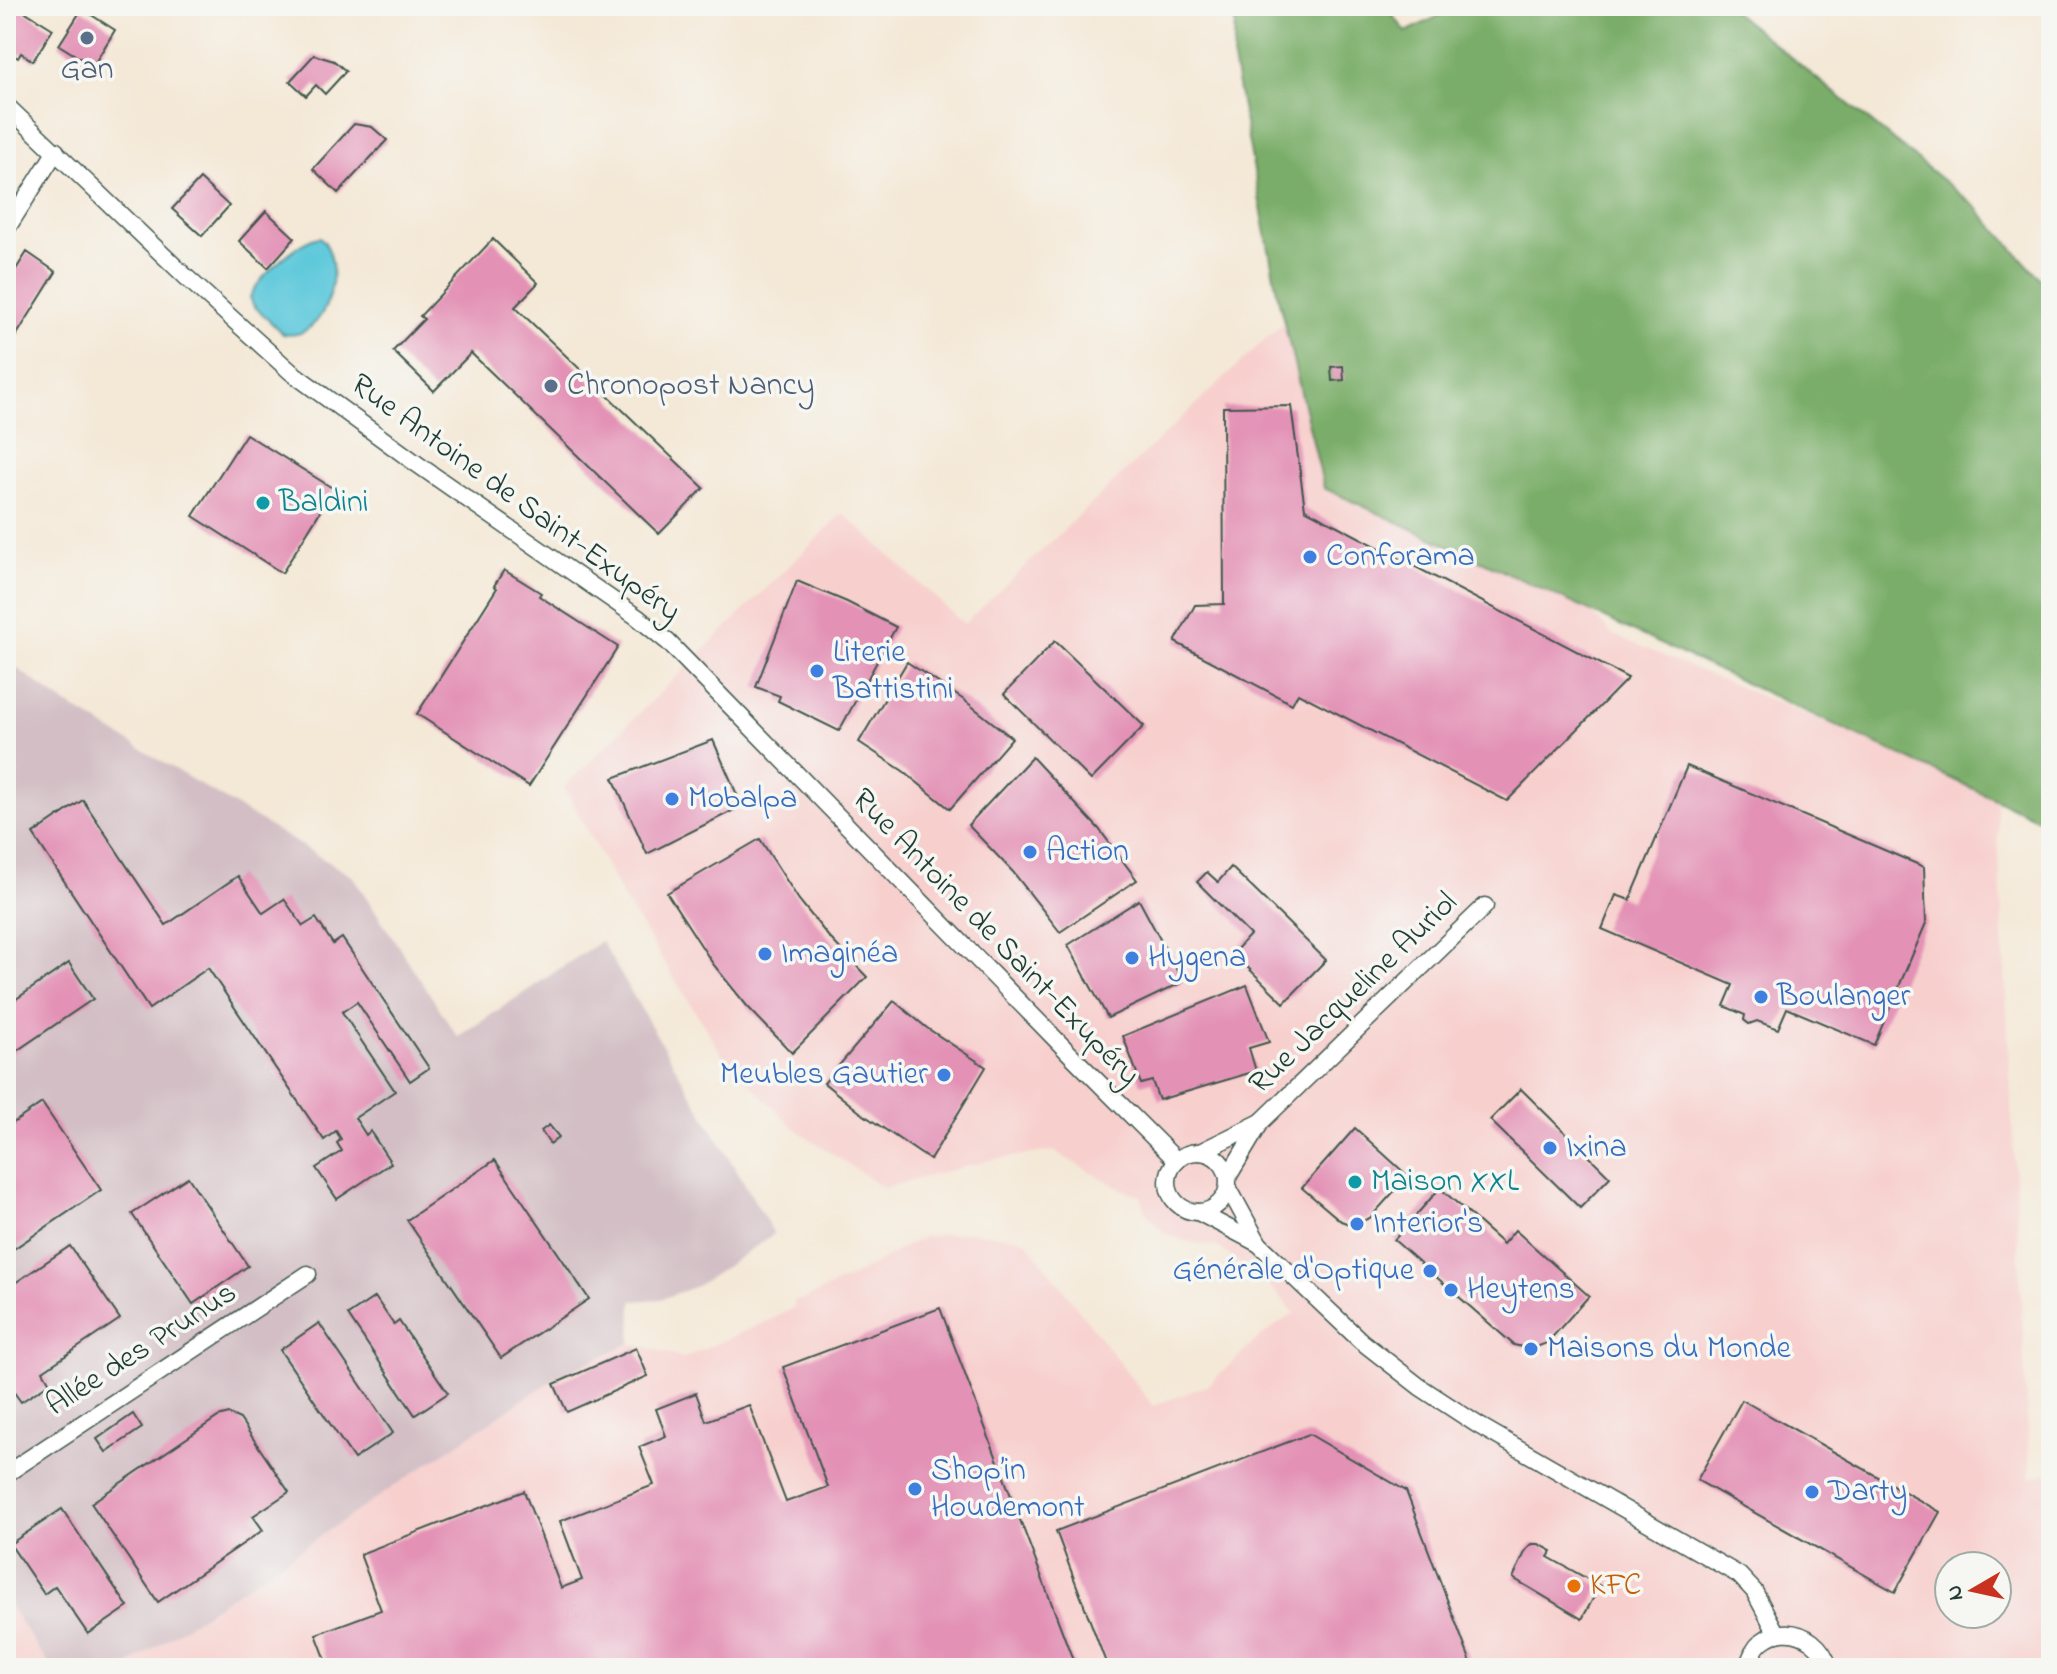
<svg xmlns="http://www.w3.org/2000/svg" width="2057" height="1674" font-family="'Indie Flower',sans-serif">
	<rect width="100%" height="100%" fill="#f6f6f2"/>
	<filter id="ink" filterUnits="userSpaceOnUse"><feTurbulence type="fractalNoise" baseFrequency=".0125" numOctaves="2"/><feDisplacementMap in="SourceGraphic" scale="16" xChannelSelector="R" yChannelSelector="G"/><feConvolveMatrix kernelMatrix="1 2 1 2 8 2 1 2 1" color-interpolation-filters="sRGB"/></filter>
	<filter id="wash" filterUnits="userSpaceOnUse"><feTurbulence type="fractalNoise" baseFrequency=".006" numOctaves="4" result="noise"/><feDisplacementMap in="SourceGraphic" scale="32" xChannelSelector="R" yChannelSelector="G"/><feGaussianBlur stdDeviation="1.8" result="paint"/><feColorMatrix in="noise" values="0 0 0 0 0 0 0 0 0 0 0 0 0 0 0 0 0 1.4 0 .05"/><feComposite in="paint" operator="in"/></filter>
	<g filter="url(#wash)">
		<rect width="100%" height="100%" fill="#f4e8d6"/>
		<g fill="#f7d0ce" fill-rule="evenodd">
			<path d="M1294 312 1613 635 1996 793 2030 1478 2051 1472V1668H124L557 1377 631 1343 684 1358 772 1319 795 1307 793 1302 799 1299 801 1301 857 1274 922 1237 968 1232 1018 1238 1027 1242 1153 1406 1208 1385 1262 1335 1295 1313 1271 1287 1218 1247 1185 1241 1164 1233 1146 1213 1141 1196 1121 1189 1053 1151 991 1160 884 1188 794 1128 723 1056 623 897 564 787 843 513 964 624ZM1949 1566H1997V1614H1949Z"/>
			<path d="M6 1601 51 1668H6Z"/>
		</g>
		<path fill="#d2bec4" d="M6 660 57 698 353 877 458 1037 601 941 774 1234 697 1286 661 1299 632 1301 631 1343 557 1377 124 1668H51L6 1601Z"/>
		<path fill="#7aad69" stroke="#4c754e" stroke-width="2" d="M1236 6H1386L1406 32 1459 6H1727L1976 207 2051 291V825L1324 488 1278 297 1233 60Z"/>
		<path fill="#5fc9db" stroke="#3f8388" stroke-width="2" d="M320 237C348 263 327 343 283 334L253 305 250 297C259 277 298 240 320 237Z"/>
		<g id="blocks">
			<g fill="#e391b5">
				<path d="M12 6H16L53 29 33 61 21 53 18 58 6 51V16Z"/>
				<path d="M82 9 115 30 93 66 59 45Z"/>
				<path d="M314 55 334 61 346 71 325 94 316 85 306 96 290 81Z"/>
				<path d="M354 124 372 127 387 140 338 193 313 169Z"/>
				<path d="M200 179 229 206 202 236 172 209Z"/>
				<path d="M266 211 295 238 268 268 239 241Z"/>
				<path d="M493 239 538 283 515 307 704 488 659 534 471 353 434 391 393 351 424 319 420 316Z"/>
				<path d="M27 252 56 272 16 336 13 335 8 343 11 344 6 351V285Z"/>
				<path d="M1343 366 1344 380 1332 381 1331 367Z"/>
				<path d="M1291 406 1305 509 1628 678 1507 801 1298 693 1292 704 1175 642 1195 605 1224 604 1223 407Z"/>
				<path d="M246 434 334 489 282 573 193 516Z"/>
				<path d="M504 570 541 593 539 596 618 647 529 786 417 714 497 588 494 586Z"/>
				<path d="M797 581 847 602 896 627 839 731 778 701 780 696 756 687Z"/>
				<path d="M1055 641 1144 726 1091 780 1004 694Z"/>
				<path d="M907 662 964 700 1012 738 950 809 903 771 859 742Z"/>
				<path d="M713 740 742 806 647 854 613 778Z"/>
				<path d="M1032 757 1099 829 1137 880 1060 932 1013 872 968 825Z"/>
				<path d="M1687 766 1924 867 1926 923 1874 1045 1787 1008 1778 1029 1757 1021 1749 1024 1744 1020 1745 1015 1724 1006 1733 985 1602 929 1616 895 1630 900Z"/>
				<path d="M83 800 166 925 238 876 263 913 284 899 303 926 316 918 333 944 342 938 429 1068 410 1081 357 1002 342 1012 395 1091 355 1118 366 1135 370 1131 391 1163 337 1199 316 1168 342 1151 337 1143 341 1139 336 1131 324 1140 208 968 149 1009 33 834Z"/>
				<path d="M760 839 799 900 828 936 867 977 792 1053 747 1006 713 964 667 893Z"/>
				<path d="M1231 867 1326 960 1284 1003 1233 953 1250 935 1197 882 1207 872 1218 882Z"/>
				<path d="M1139 900 1183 982 1108 1018 1068 945Z"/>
				<path d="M69 963 93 999 6 1058V1006Z"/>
				<path d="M1247 985 1269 1042 1249 1048 1256 1071 1159 1100 1152 1081 1141 1084 1123 1036Z"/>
				<path d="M894 1001 927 1028 986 1067 930 1160 861 1113 824 1083Z"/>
				<path d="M1521 1089 1610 1177 1580 1208 1490 1120Z"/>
				<path d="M42 1103 101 1190 6 1254V1128Z"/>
				<path d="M549 1125 559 1137 550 1144 541 1131Z"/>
				<path d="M1355 1128 1408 1176 1370 1218 1352 1225 1341 1221 1302 1188Z"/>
				<path d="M495 1160 589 1299 501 1358 407 1220Z"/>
				<path d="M188 1177 248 1266 193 1304 132 1214Z"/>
				<path d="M1440 1188 1503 1244 1515 1230 1589 1296 1547 1343 1531 1349 1514 1345 1394 1240Z"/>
				<path d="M70 1246 120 1319 43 1371 50 1383 21 1402 6 1381V1289Z"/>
				<path d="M375 1297 394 1325 399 1321 448 1393 415 1415 348 1315Z"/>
				<path d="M940 1308 1076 1668H329L316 1634 381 1610 360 1554 524 1491 561 1588 582 1580 560 1521 654 1485 639 1447 666 1436 656 1409 696 1393 706 1421 749 1405 786 1502 828 1487 783 1367Z"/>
				<path d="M319 1323 393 1433 354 1459 280 1350Z"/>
				<path d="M636 1348 648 1376 567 1412 554 1384Z"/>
				<path d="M1742 1400 1940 1512 1895 1592 1697 1480Z"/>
				<path d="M133 1414 142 1428 106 1452 97 1439Z"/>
				<path d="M229 1414 240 1419 289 1492 253 1516 263 1530 158 1602 91 1503 218 1417Z"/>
				<path d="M1309 1434 1406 1491 1473 1668H1108L1056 1531Z"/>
				<path d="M62 1509 128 1607 88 1634 55 1586 44 1594 10 1544Z"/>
				<path d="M1532 1544H1539L1552 1551 1548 1557 1600 1586 1582 1619 1513 1578 1526 1550Z"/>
			</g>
		</g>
	</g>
	<g filter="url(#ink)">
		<use href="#blocks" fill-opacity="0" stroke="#3f574c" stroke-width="2"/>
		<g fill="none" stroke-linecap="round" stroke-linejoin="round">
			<g stroke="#3f574c" stroke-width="19">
				<g id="street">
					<path d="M6 105 185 276 291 372 417 464 637 617 668 642 1070 1054 1177 1161"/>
					<path d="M6 230 56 151"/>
					<path d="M1200 1152 1261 1122"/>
					<circle cx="1198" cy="1182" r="30"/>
					<path d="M1228 1177 1261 1122 1485 906"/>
					<path d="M1228 1187 1259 1244"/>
					<path d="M1198 1212 1259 1244 1361 1341 1420 1387 1478 1425 1739 1575 1754 1591 1777 1634"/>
					<path d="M6 1474 308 1274"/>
					<path d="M1748 1668C1756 1619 1817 1623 1829 1668"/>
				</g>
			</g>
			<use href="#street" stroke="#fff" stroke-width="16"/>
		</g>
	</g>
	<g fill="#5c6f8a" stroke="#f6f6f2" stroke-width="3">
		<circle cx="87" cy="38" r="8"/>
		<circle cx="551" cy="386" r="8"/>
	</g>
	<g fill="#0f9aa8" stroke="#f6f6f2" stroke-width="3">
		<circle cx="263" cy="503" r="8"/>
		<circle cx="1355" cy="1182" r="8"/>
	</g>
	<g fill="#3f7fe0" stroke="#f6f6f2" stroke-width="3">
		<circle cx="1310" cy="557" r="8"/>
		<circle cx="817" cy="671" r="8"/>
		<circle cx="672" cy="799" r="8"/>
		<circle cx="1030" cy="852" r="8"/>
		<circle cx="765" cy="954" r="8"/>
		<circle cx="1132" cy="958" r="8"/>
		<circle cx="1761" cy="997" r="8"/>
		<circle cx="944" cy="1075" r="8"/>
		<circle cx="1550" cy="1148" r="8"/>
		<circle cx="1357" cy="1224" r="8"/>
		<circle cx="1430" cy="1271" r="8"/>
		<circle cx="1451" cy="1290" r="8"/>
		<circle cx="1531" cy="1349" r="8"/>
		<circle cx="915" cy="1489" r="8"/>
		<circle cx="1812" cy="1492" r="8"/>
	</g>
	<circle fill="#e8710a" stroke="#f6f6f2" stroke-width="3" cx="1574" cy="1586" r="8"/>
	<g text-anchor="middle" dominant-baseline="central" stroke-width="7" stroke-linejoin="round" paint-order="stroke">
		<g font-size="32" fill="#4e5e75" stroke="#f6f6f2">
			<text x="87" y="70">Gan</text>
			<text x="567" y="386" text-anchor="start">Chronopost Nancy</text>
		</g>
		<g font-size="32" fill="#1f3d34" stroke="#f6f6f2">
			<text transform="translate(515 499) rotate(36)">Rue Antoine de Saint-Exupéry</text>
			<text transform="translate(995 938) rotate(46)">Rue Antoine de Saint-Exupéry</text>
			<text transform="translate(1354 994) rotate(-44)">Rue Jacqueline Auriol</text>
			<text transform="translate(142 1350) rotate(-33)">Allée des Prunus</text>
		</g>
		<g font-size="32" fill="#0d838f" stroke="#f6f6f2" text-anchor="start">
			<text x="279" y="503">Baldini</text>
			<text x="1371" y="1182">Maison XXL</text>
		</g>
		<g font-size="32" fill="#366cbe" stroke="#f6f6f2" text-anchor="start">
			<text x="1326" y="557">Conforama</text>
			<text x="833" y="653">Literie<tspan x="833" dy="37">Battistini</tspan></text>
			<text x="688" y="799">Mobalpa</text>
			<text x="1046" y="852">Action</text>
			<text x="781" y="954">Imaginéa</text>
			<text x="1148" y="958">Hygena</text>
			<text x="1777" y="997">Boulanger</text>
			<text x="928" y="1075" text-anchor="end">Meubles Gautier</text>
			<text x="1566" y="1148">Ixina</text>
			<text x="1373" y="1224">Interior's</text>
			<text x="1414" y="1271" text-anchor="end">Générale d'Optique</text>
			<text x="1467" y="1290">Heytens</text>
			<text x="1547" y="1349">Maisons du Monde</text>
			<text x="931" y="1471">Shop’in<tspan x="931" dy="37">Houdemont</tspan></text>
			<text x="1828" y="1492">Darty</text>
		</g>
		<g font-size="32" fill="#c56008" stroke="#f6f6f2" text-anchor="start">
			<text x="1590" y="1586">KFC</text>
		</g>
	</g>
	<rect width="2057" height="1674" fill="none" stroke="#f6f6f2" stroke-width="32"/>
	<g transform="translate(1973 1590) rotate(261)"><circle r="38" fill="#f6f6f2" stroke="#a0aca6" stroke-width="2"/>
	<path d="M0-6L14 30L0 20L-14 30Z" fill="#c8321e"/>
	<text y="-12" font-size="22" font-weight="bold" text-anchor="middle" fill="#1f3d34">N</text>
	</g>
</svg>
